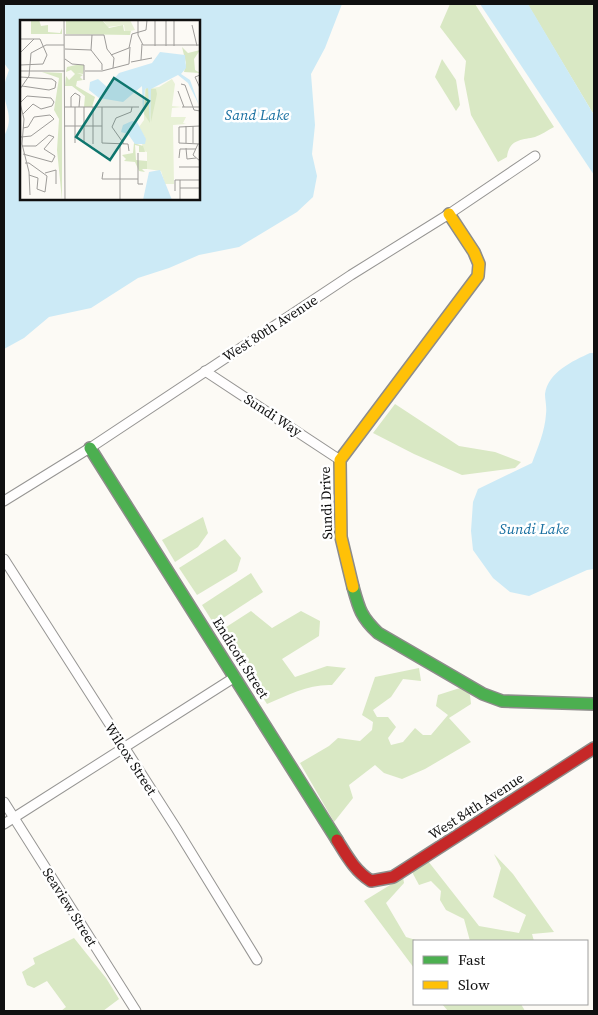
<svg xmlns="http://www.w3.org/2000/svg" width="598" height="1015" font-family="'Source Serif 4',serif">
	<rect width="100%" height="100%" fill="#fcfaf5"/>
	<g fill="#d9e8c4">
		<path d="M450 4H475L554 127C548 130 541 135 535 137 522 140 509 139 507 157L498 162 471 115 464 79 466 61 440 27Z"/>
		<path d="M528 4H594V115L528 5Z"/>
		<path d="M442 59 456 80 460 105 456 111 435 77Z"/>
		<path d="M395 404 459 446 495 452 521 462 515 468 462 475 414 454 373 433Z"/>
		<path d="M203 517 208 533 198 547 175 562 162 540Z"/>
		<path d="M225 539 241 558 237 571 197 595 179 568Z"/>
		<path d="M251 573 263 592 214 624 202 605Z"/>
		<path d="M251 611 272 628 301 611 320 621 319 636 282 659 295 677 327 666 346 668 332 685C309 684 288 695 267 704L220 631Z"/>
		<path d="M419 668 421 681 403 679 391 697 373 710 377 717H388L396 727 388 738 391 745 403 742 415 728 423 735H431L448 715 436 706 438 695 463 687 470 695 471 704 449 718 471 742 425 769 402 779 384 773 375 765 349 785 353 798 334 822 300 763 329 746 338 738 360 741 372 730 373 722 362 715 375 677Z"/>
		<path d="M494 854 513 874 554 932 532 934 534 941H470L464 919 446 910 440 900 441 891 431 881 419 885 412 872 428 861 479 926 519 933 526 915 493 897 501 868Z"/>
		<path d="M403 877 404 883 386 903 406 937 419 941H414V968L364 901Z"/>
		<path d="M74 938 106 978 119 999 103 1011H61L66 1007 47 981 34 988 27 985 22 972 35 964 33 958Z"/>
		<path d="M442 1004H521L525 1011H448Z"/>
	</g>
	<g fill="#cceaf6" fill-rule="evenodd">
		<path d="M4 4H342L325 48 311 74 315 125 312 154 317 176 313 197 297 212 239 247 199 255 169 268 138 278 91 308 49 317 24 338 4 349V136C15 116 4 108 4 89 4 83 7 76 9 70L4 63ZM21 21H199V199H21Z"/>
		<path d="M480 4H528L594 115V175Z"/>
		<path d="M590 353H594V569L587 570 529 596 510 592 493 578 473 550 471 531 473 502 478 489 532 463C538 447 545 431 546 414 547 407 545 400 545 394 548 372 573 361 590 353Z"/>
	</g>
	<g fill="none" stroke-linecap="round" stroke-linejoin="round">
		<g stroke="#969593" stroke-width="11">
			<g id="street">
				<path d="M205 371 340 460"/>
				<path d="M4 501 93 446 351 275 449 214 535 156"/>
				<path d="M4 559 176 828 257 960"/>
				<path d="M4 802 136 1011"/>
				<path d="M4 824 235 677"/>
			</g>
		</g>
		<g stroke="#8d8c8a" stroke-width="14">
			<g id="fast">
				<path d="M90 448 337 840"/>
				<path d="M353 587C359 609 361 617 378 633L483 694 502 701 594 704"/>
			</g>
		</g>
		<g stroke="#8d8c8a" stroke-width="14">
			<path id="slow" d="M353 587 341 537 340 460 478 276 479 264 474 252 449 214"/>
		</g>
		<g stroke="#8d8c8a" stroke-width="14">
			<path id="jam" d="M337 840C347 856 355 871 371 881L393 877 594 748"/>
		</g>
		<use href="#street" stroke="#fffefe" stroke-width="9"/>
		<use href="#fast" stroke="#4caf50" stroke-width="11"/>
		<use href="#slow" stroke="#ffc107" stroke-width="11"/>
		<use href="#jam" stroke="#c62828" stroke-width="11"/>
	</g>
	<g text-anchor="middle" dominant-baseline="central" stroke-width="5" stroke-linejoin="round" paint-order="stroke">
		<g font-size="14" fill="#101010" stroke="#fff">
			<text transform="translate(270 328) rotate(-33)">West 80th Avenue</text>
			<text transform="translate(273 415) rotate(33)">Sundi Way</text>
			<text transform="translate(326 503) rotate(-92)">Sundi Drive</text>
			<text transform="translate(241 658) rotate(58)">Endicott Street</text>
			<text transform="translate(131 759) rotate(57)">Wilcox Street</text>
			<text transform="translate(476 806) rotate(-33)">West 84th Avenue</text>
			<text transform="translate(70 907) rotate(58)">Seaview Street</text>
		</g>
		<g font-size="15" font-style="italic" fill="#1970a1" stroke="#fff">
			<text x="257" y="114">Sand Lake</text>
			<text x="534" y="528">Sundi Lake</text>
		</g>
	</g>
	<g transform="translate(20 20)">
		<rect width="180" height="180" fill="#fcfaf5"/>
		<path d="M83 0H110L115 10 105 12 104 5 88 7ZM152 59 155 64 152 86 162 87 152 88 151 97H166L163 103 166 104 153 105 154 164H145L141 151 127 149V132L123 131 122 125 125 118 119 107 124 100 125 69 139 67Z" fill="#e8f1d6"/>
		<path d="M11 0H19L21 6 28 5V12L40 13 42 8V14H11ZM46 0H82L89 8 103 5 104 11H111L110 15 46 14ZM162 27 168 33 180 30 174 39 175 50 180 53 164 52 166 43ZM56 45H64L63 54 57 53 63 55 60 57 63 60 57 61 56 66 75 77 72 87H64L65 76 52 66H45L46 56 49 60 55 54 51 50 46 52 47 47ZM22 52 42 53V180L37 130 39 99 34 90 39 58ZM126 67 129 69 130 103 124 94ZM130 69H136L137 74 131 102ZM114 123 123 126 125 132H119V126L115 125 116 140 127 141V149H122L125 152 119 151 115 142 104 141 106 139 102 135 113 133Z" fill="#d9e8c4"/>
		<path d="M140 32 165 35 166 48 161 54 170 60 179 85 168 63 158 55 131 69 130 102 128 68 125 69 123 94 122 66 103 82 79 78 69 70 70 62 78 59 87 67 99 53 132 43ZM112 101 117 102 126 119 125 124H115L108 114 101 112 103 105ZM140 150 152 180H123L129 152Z" fill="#cceaf6"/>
		<path fill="none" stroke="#9e9c99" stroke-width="1" d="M44 0 45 180M118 0V15L123 25H180M135 0V26M146 0V26M154 0V26M172 5 177 26M45 15H84L87 29 94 38 93 48M72 15 71 30 82 44V50M45 29 71 30M0 33 14 19M91 35 109 28 112 14 126 10 127 0M45 39 52 44 64 45V60M121 40 122 24M111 42 132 38M0 45 23 44 27 35 20 19H1M0 51H45M65 51H82L109 44 110 27M180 55 175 57 180 68M0 57 32 59 36 62 35 68 29 70 2 66M161 64 165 65 174 90 180 91M0 69 9 56 11 33 26 25H44M158 71 164 87M0 83 4 99 2 124 9 152 10 175M0 83 7 76 31 78 34 82 32 86 21 89 13 84 3 94M44 87H119M51 87V77L55 73 60 76 59 87M55 87V123M82 87V123L108 124 109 131M162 87H180M44 106H82M166 106V123M173 106V123M180 106 159 107V123L180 124M1 117 11 116 34 99 30 95 14 97 8 107 3 108M64 123V87M73 124V87M104 124 92 107 96 98 111 92 112 87M178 124 173 135 180 141M2 126H16L29 115 34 117 24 129 35 136 32 142 3 134M166 128 167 139 176 138M118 133V164H123M159 138 160 129H176M5 143H9L27 156 25 172 17 169 18 158 9 155M159 147H180M83 152 82 159H118M25 153 36 150V164M160 160V180M160 168H180M155 171V160H180M100 180V124"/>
		<path fill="#0f766e" fill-opacity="0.15" stroke="#0f766e" stroke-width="2.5" d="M94 58 129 81 90 140 56 117Z"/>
		<rect width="180" height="180" fill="none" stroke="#101010" stroke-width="2.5"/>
	</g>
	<rect width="598" height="1015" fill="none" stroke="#101010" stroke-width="10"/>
	<rect x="413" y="940" width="175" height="65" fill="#ffffff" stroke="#9f9f9f"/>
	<rect x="423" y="956" width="25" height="8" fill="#4caf50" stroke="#9f9f9f"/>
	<text x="458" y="965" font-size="15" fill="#101010">Fast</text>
	<rect x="423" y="981" width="25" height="8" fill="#ffc107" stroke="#9f9f9f"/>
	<text x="458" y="990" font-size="15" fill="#101010">Slow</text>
</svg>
